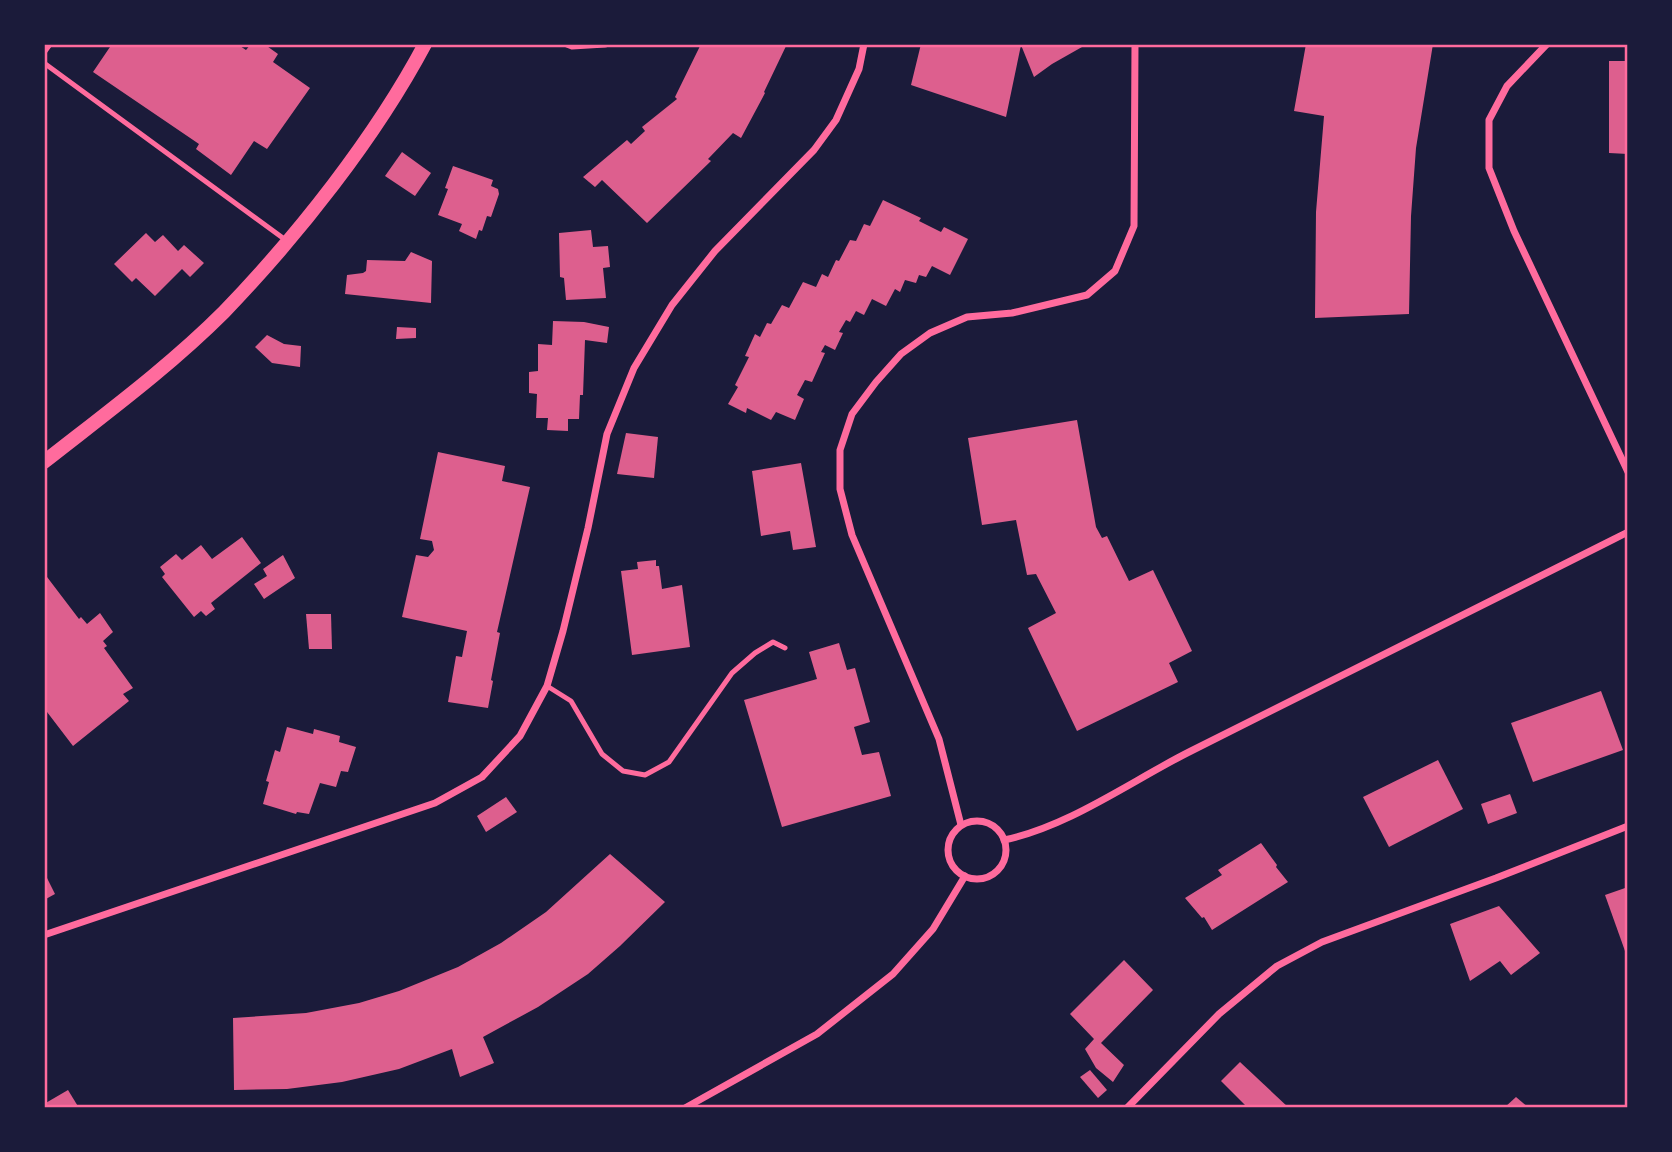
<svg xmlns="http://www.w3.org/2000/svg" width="1672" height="1152" font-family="'Alegreya Sans',sans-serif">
	<rect width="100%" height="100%" fill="#1b1b3a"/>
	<g fill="#dd5f8e">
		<path d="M112 44H237L246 50 251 44H264L278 54 273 62 310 88 267 149 254 141 231 175 196 149 199 144 93 72Z"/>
		<path d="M701 44H787L764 92 765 93 741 138 733 133 708 159 711 161 647 223 602 180 595 187 583 177 627 140 631 144 645 131 642 127 677 99 675 97Z"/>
		<path d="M921 44H1081L1082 47 1052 64 1034 77 1021 45 1006 117 911 85Z"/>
		<path d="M1306 44H1433L1416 148 1411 216 1409 314 1315 318 1316 212 1324 116 1294 111Z"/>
		<path d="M1609 61H1628V154L1609 153Z"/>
		<path d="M402 152 431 173 415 196 385 176Z"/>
		<path d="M453 166 493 180 491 186 498 189 499 194 491 217 487 216 482 231 479 230 476 239 459 231 462 224 438 215 448 189 445 188Z"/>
		<path d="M883 200 921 218 919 221 941 232 944 227 968 239 950 275 932 266 926 277 919 275 916 283 905 280 900 292 895 289 886 306 872 299 864 315 856 311 850 322 846 320 839 332 843 333 835 350 825 345 821 352 825 353 812 382 805 380 797 395 804 399 795 420 776 412 771 420 747 408 746 413 728 404 738 387 735 385 749 357 745 356 755 334 760 337 767 323 771 324 782 305 789 308 803 282 816 287 822 274 828 277 836 260 839 261 850 240 856 241 864 224 870 226Z"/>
		<path d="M591 230 593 247 608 246 610 267 603 268 606 298 566 300 564 278 560 277 559 233Z"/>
		<path d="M146 233 155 242 163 235 178 251 184 245 204 263 190 277 182 269 155 296 136 278 132 282 114 264Z"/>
		<path d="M411 252 432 261 431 303 345 294 347 275 363 273 366 271 367 260 405 261Z"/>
		<path d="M553 321 584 322 609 327 607 343 585 340 583 395H580L579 419H568V431L547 430 548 418H536L537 394 529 393V372L538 371V344L552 345Z"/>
		<path d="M397 327 416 328V338L396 339Z"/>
		<path d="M267 335 284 344 301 346 300 367 272 363 255 347Z"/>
		<path d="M1077 420 1096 527 1102 538 1107 536 1129 581 1153 570 1192 651 1169 663 1178 682 1077 731 1028 628 1056 613 1036 574 1027 575 1016 520 982 525 968 438Z"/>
		<path d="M626 433 658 437 654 478 617 474Z"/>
		<path d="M438 452 505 466 502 481 530 487 497 632 500 633 491 680 493 681 488 708 448 702 456 656 462 657 467 631 402 617 416 555 428 557 434 550 432 541 420 539Z"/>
		<path d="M801 463 816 547 793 550 790 531 761 536 752 471Z"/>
		<path d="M242 537 261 563 211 603 215 609 206 616 201 611 194 617 162 577 165 574 160 567 176 554 182 560 201 545 212 559Z"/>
		<path d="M283 555 295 578 264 599 254 584 267 576 263 569Z"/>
		<path d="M656 560V566H659L662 589 682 585 690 647 632 655 621 571 638 569 637 562Z"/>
		<path d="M44 573 79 619 81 617 87 624 100 613 113 632 103 641 107 646 104 648 133 688 123 694 129 701 73 746 44 708Z"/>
		<path d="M306 614H331L332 649H309Z"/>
		<path d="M839 643 847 670 855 668 870 722 854 727 862 755 879 752 891 796 782 827 744 700 817 679 809 652Z"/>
		<path d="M1601 691 1623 750 1533 782 1511 723Z"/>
		<path d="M287 727 313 734 314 729 340 736 339 742 356 747 348 772 341 771 336 787 320 783 309 814 297 812 296 814 263 804 269 782 266 781 275 750 280 752Z"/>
		<path d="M1438 760 1463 809 1389 847 1363 797Z"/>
		<path d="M1510 794 1517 813 1488 824 1481 804Z"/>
		<path d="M506 797 517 812 486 832 477 816Z"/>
		<path d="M1261 843 1277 865 1276 867 1288 882 1212 930 1204 917 1202 918 1185 898 1222 875 1218 870Z"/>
		<path d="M610 854 665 902 620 946 588 974 538 1007 483 1037 494 1063 460 1077 452 1049 399 1069 342 1082 287 1089 234 1090 233 1018 306 1013 359 1003 399 991 458 967 501 943 546 912Z"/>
		<path d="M44 872 55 894 44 900Z"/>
		<path d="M1628 887V950L1625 951 1605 895Z"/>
		<path d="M1499 906 1540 953 1511 975 1500 961 1470 981 1450 924Z"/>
		<path d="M1124 960 1153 990 1101 1043 1124 1065 1113 1082 1096 1068 1085 1049 1094 1039 1070 1014Z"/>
		<path d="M1240 1062 1289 1108H1248L1221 1081Z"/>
		<path d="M1090 1070 1107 1090 1098 1098 1080 1077Z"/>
		<path d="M68 1090 79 1108H44V1104Z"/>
		<path d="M1516 1097 1529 1108H1504Z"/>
	</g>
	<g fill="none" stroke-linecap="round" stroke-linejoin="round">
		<g stroke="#ff6b9d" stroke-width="5">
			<path d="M44 63 287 241"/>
			<path d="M547 686 571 701 602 754 623 771 645 775 669 762 732 673 755 653 773 642 785 648"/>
		</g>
		<g stroke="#ff6b9d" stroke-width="7">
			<path d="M567 44 572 46 605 44"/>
			<path d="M1547 44 1507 86 1489 120V168L1514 231 1628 472"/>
			<path d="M44 51 49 44"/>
			<circle cx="977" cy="850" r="29"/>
			<path d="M961 825 939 739 852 535 840 489V450L852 414 876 382 901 354 930 333 967 317 1012 313 1087 295 1115 271 1134 226 1135 44"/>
			<path d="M1004 840C1070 826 1131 781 1191 751 1337 678 1483 606 1628 532"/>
			<path d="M44 935 435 803 482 777 520 736 547 686 563 631 588 528 607 434 634 368 672 305 715 251 814 150 836 120 859 69 864 44"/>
			<path d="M685 1108 817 1034 893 974 933 929 965 876"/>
			<path d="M1127 1108 1219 1014 1277 966 1322 942 1496 878 1628 826"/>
		</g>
		<path stroke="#ff6b9d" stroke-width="14" d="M44 462C105 414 169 367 224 312 298 235 375 138 425 44"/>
	</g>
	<rect width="1672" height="1152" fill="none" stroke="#1b1b3a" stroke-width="91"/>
	<rect x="46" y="46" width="1580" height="1060" fill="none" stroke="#ff6b9d" stroke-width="2.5"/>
</svg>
